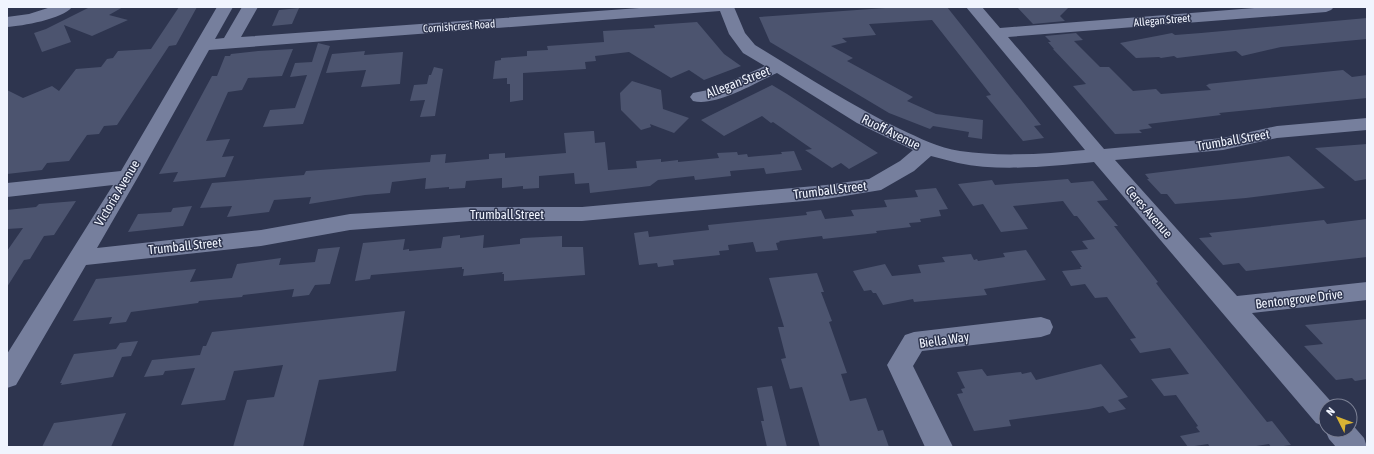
<svg xmlns="http://www.w3.org/2000/svg" width="1374" height="454" font-family="'Asap Condensed',sans-serif">
	<rect width="100%" height="100%" fill="#2e354f"/>
	<g fill="#4c546f">
		<path d="M90 7H123L109 15 128 20 92 36 64 25 71 42 42 52 34 33 46 29Z"/>
		<path d="M179 7H197L176 45 169 46 117 125 104 126 99 134 87 135 69 161 47 163 42 170 7 174V90L23 98 52 86 59 91 76 69 101 67 107 59 113 58 118 51 151 49Z"/>
		<path d="M899 7H947L1041 125 1034 126 1044 138 1023 141 986 96 991 95 932 20 869 24 876 35 842 38 847 42 831 46 853 58 847 61 913 97 907 101 936 114 983 120 982 139 968 137 969 132 933 126 930 129 889 113 770 42 759 17Z"/>
		<path d="M1017 7H1069L1060 16 1065 21 1033 24Z"/>
		<path d="M299 8 292 24 272 26 279 10Z"/>
		<path d="M1367 18V39L1281 47 1242 56 1236 51 1177 58 1174 56 1161 58 1159 57 1136 58 1120 43 1167 34 1172 33 1175 35 1201 33Z"/>
		<path d="M697 22 724 54 741 66 704 80 689 70 671 78 629 52 595 56 596 61 585 62 586 69 523 73V100L510 102V84H507V78L493 79 495 61 501 60V58L527 56V51L548 50 547 46 604 42 603 31 655 28 654 25Z"/>
		<path d="M1076 33 1083 40 1074 41 1100 67H1109L1133 91 1156 89 1161 94 1211 90 1206 85H1209L1207 84 1343 70 1352 77 1367 75V98L1219 113 1221 115 1148 124 1152 128 1139 130 1142 133 1115 134 1073 86 1086 84 1053 49H1054L1048 42H1051L1045 36Z"/>
		<path d="M318 43 330 46 303 124 263 127 270 110 295 108 307 75 290 77 295 63 312 62Z"/>
		<path d="M293 49 282 76 248 78 242 90 228 92 206 141 230 139 222 157 234 156 225 177 173 182 178 172 159 174 212 76H217L225 56H230L231 54 258 51Z"/>
		<path d="M365 51 364 55 403 52 400 84 361 87 366 70 326 73 332 54Z"/>
		<path d="M434 67 443 69 435 116 420 117 425 100 410 101 414 85 427 84 429 75H431Z"/>
		<path d="M632 81 661 90 663 109 689 118 674 133 650 124 651 127 641 130 621 110 620 93Z"/>
		<path d="M772 85 787 94 878 153 849 169 841 163 832 168 805 150 812 149 773 122 771 123 762 116 724 136 701 120Z"/>
		<path d="M592 131H594L595 143 605 142 608 170 637 168 636 161 661 159V162L678 160V162L719 158 717 153 737 152 738 155 747 154 748 157 782 154 781 152 794 151 802 170 766 174 764 168 730 171 731 176 695 180 694 176 658 180 650 186 590 193 589 183 575 184 574 173 539 176V188L523 189V186L502 188V178L466 181 465 188 449 189V187L425 189 426 178 392 182 390 193 365 195 309 204 311 197 274 200 269 212 227 217 232 206 200 208 212 183 304 175 306 171 430 162 431 155 446 154 445 163 489 159V154L505 153V158L566 153 564 133Z"/>
		<path d="M1367 144V179L1355 181 1315 148Z"/>
		<path d="M1289 156 1325 188 1246 198 1175 204 1167 194H1161L1147 179H1149L1145 174Z"/>
		<path d="M1068 179 1071 183 1093 181 1108 200 1097 201 1118 226H1114L1158 282 1156 283 1162 291 1267 422 1272 421 1291 445 1276 447H1271L1269 444 1250 447H1210L1208 444 1188 447 1180 436 1200 432 1196 427 1198 426 1176 395 1164 396 1151 379 1189 374 1170 348 1140 353 1130 339 1136 338 1107 297 1095 298 1085 284 1071 286 1062 271 1081 269 1080 267H1082L1071 251 1088 249 1082 241 1095 239 1077 216H1074L1063 201 1013 206 1028 229 1001 232 983 204 973 206 958 184 992 180 995 185Z"/>
		<path d="M936 188 948 209 939 210 941 216 920 219 921 222 909 223 911 227 876 231 877 233 823 239 822 236 779 241 780 242 776 243 778 250 756 252 753 242 728 245 729 250 719 251 720 255 673 260 674 265 658 267 657 263 639 265 634 233 648 231 649 237 709 230 708 225 807 215 806 212 821 210 825 219 854 216 851 210 887 207 884 200 918 197 915 190Z"/>
		<path d="M76 201 54 235 44 236 30 259 24 260 7 287V251L23 228 7 229V210L36 207 39 204Z"/>
		<path d="M192 206 183 226 128 232 138 214 171 212 173 208Z"/>
		<path d="M1367 219V257L1246 271 1239 263 1223 265 1199 238 1212 237 1209 233 1324 220 1327 224Z"/>
		<path d="M460 235V238L484 235 483 248 520 244V239L523 238 562 236V247H583L585 275 504 281V274H502L503 272 463 276 464 269H462V267L371 275 370 279 355 281 363 243 405 239 403 250 409 249V251L441 248 443 237Z"/>
		<path d="M340 247 330 284 315 285 309 295 292 297 294 289 243 295 242 297 199 301 198 303 131 312 126 322 109 324 112 317 73 321 96 279 196 269 190 282 232 278 237 264 281 258 279 265 315 262 318 249Z"/>
		<path d="M1026 250 1046 280 984 289 987 295 914 302 913 299 883 305 876 293H873L871 290 864 291 853 271 885 264 892 276 921 273 918 265 945 262 942 257 971 254 974 260 977 259 978 261 1005 257 1003 253Z"/>
		<path d="M817 273 824 292H821L832 321 829 322 847 373 841 374 850 401 866 398 878 431 883 430 889 447H820L802 387 790 389 781 359 786 358 778 327H784L769 278Z"/>
		<path d="M405 311 396 371 319 380 303 447H233L247 400 274 397 283 365 234 371 225 400 181 405 195 368 165 371 163 375 144 377 152 360 200 355 203 346H206L212 332Z"/>
		<path d="M1367 319V379L1355 381 1352 378 1336 380 1304 346 1323 344 1305 325Z"/>
		<path d="M138 341 131 356 122 357 113 377 61 385 62 383H60L74 354 116 349 120 343Z"/>
		<path d="M1101 364 1128 397 1118 400 1126 409 1109 413 1103 406 1089 409 1009 420 1011 426 974 431 957 394 963 393 961 389 965 388 957 372 982 369 987 376 1021 372 1022 374 1031 372 1036 380Z"/>
		<path d="M772 386 787 447H767L761 421H764L757 388Z"/>
		<path d="M126 413 111 447H42L54 423Z"/>
	</g>
	<g fill="none" stroke-linecap="round" stroke-linejoin="round">
		<g fill="#767f9d" fill-rule="evenodd">
			<path d="M51 7H72C63 19 22 26 7 27V17L29 14Z"/>
			<path d="M217 7H233L215 39 224 38 242 7H258L241 37 653 7H734L745 33 755 45C803 74 850 105 900 129 920 138 938 148 960 151 1001 157 1044 154 1085 150L966 7H982L1000 28 1267 7H1334L1331 10 1326 12 1008 37 1104 149 1223 138 1277 126 1367 118V130L1277 138 1223 150 1115 160 1237 296 1367 282V300L1252 313 1335 406H1326V427L1316 423 1094 162C1052 166 1000 172 958 163 949 161 940 158 931 156L914 171 881 190 826 199 582 221H470L350 230 261 246 86 265 16 385 7 388V354L113 185 7 197V183L121 171ZM720 11 729 34 743 53 765 66 713 89 693 93 690 97 693 101C716 107 755 83 777 73L857 123 913 150 900 161 869 179 826 185 582 207H470L350 214 261 230 97 248 138 177 209 50Z"/>
			<path d="M1041 317 1050 320 1053 327 1050 334 1041 337 922 351 913 366 953 447H925L887 365 905 335 914 332Z"/>
			<path d="M1350 422 1364 438 1367 447H1336L1329 439 1325 430 1326 428V430H1350Z"/>
		</g>
	</g>
	<g text-anchor="middle" dominant-baseline="central" stroke-width="3" stroke-linejoin="round" paint-order="stroke">
		<g font-size="11" fill="#f0f4fe" stroke="#2e354f">
			<text transform="translate(1162 20) rotate(-5)">Allegan Street</text>
			<text transform="translate(459 26) rotate(-4)">Cornishcrest Road</text>
		</g>
		<g font-size="13" fill="#f0f4fe" stroke="#2e354f">
			<text transform="translate(738 82) rotate(-21)">Allegan Street</text>
			<text transform="translate(891 132) rotate(26)">Ruoff Avenue</text>
			<text transform="translate(1233 140) rotate(-10)">Trumball Street</text>
			<text transform="translate(830 190) rotate(-7)">Trumball Street</text>
			<text transform="translate(117 193) rotate(-59)">Victoria Avenue</text>
			<text transform="translate(1149 212) rotate(49)">Ceres Avenue</text>
			<text x="507" y="214">Trumball Street</text>
			<text transform="translate(185 246) rotate(-6)">Trumball Street</text>
			<text transform="translate(1299 299) rotate(-7)">Bentongrove Drive</text>
			<text transform="translate(944 340) rotate(-8)">Biella Way</text>
		</g>
	</g>
	<rect width="1374" height="454" fill="none" stroke="#f0f4fe" stroke-width="16"/>
	<g transform="translate(1338 418) rotate(312)"><circle r="19" fill="#2e354f" stroke="#7c8195"/>
	<path d="M0-3L7 15L0 10L-7 15Z" fill="#d9b334"/>
	<text y="-6" font-size="11" font-weight="bold" text-anchor="middle" fill="#f0f4fe">N</text>
	</g>
</svg>
